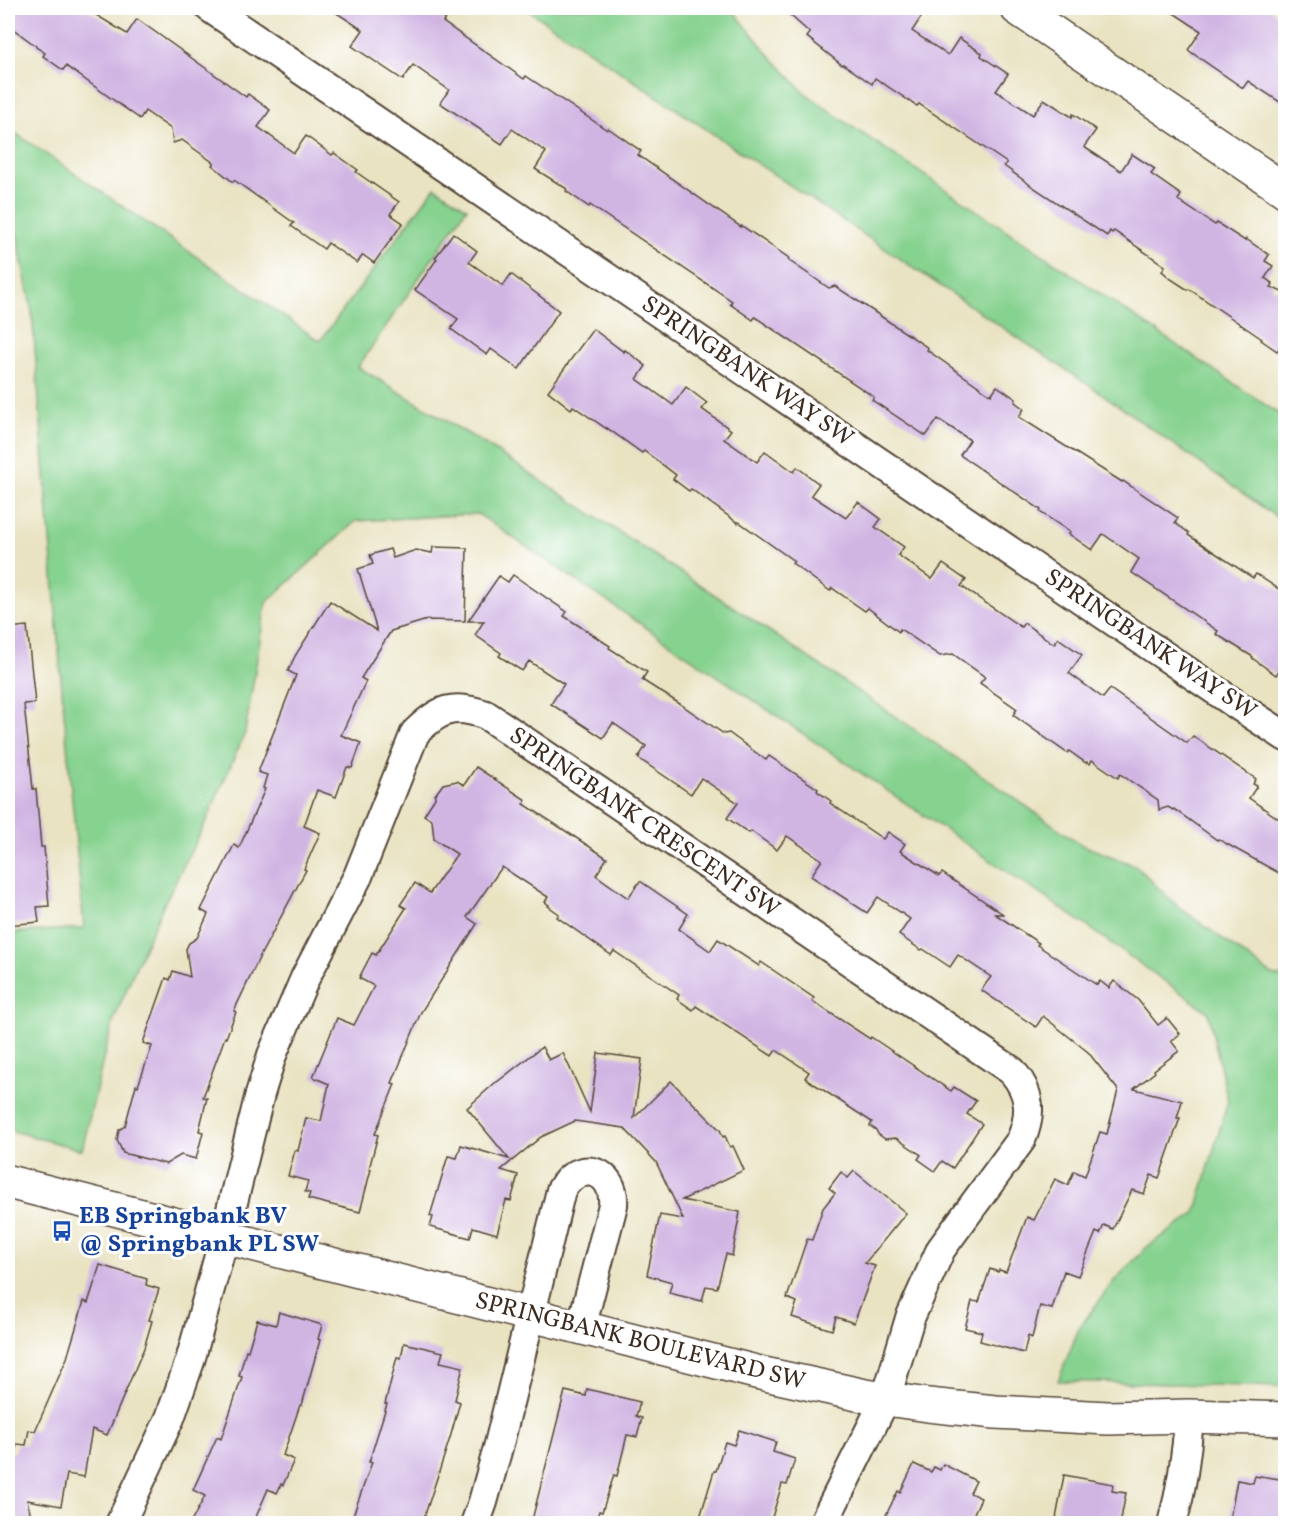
<svg xmlns="http://www.w3.org/2000/svg" width="1293" height="1531" font-family="Vollkorn,serif">
	<rect width="100%" height="100%" fill="#fff"/>
	<filter id="ink" filterUnits="userSpaceOnUse"><feTurbulence type="fractalNoise" baseFrequency=".0167" numOctaves="2"/><feDisplacementMap in="SourceGraphic" scale="12" xChannelSelector="R" yChannelSelector="G"/><feConvolveMatrix kernelMatrix="1 2 1 2 8 2 1 2 1" color-interpolation-filters="sRGB"/></filter>
	<filter id="wash" filterUnits="userSpaceOnUse"><feTurbulence type="fractalNoise" baseFrequency=".008" numOctaves="4" result="noise"/><feDisplacementMap in="SourceGraphic" scale="24" xChannelSelector="R" yChannelSelector="G"/><feGaussianBlur stdDeviation="1.35" result="paint"/><feColorMatrix in="noise" values="0 0 0 0 0 0 0 0 0 0 0 0 0 0 0 0 0 1.4 0 .05"/><feComposite in="paint" operator="in"/></filter>
	<g filter="url(#wash)">
		<rect width="100%" height="100%" fill="#e9e3c2"/>
		<g fill="#86d28f" stroke="#607e56" stroke-width="1.5">
			<path d="M525 8H731L766 51 804 92 841 119 1285 418V523L1102 394Z"/>
			<path d="M8 128 320 341 435 187 467 208 358 367 488 446 750 618 967 765 1082 845 1136 866 1176 905 1272 975 1285 978V1387L1058 1381 1079 1328 1113 1282 1148 1246 1195 1214 1228 1101 1208 1012 1074 917 478 514 356 521 266 603 245 733 204 826 164 904 143 950 114 1019 104 1056 82 1150 8 1130V933L84 928 63 702 32 312 14 222 8 218Z"/>
		</g>
		<g id="blocks">
			<g fill="#d0b5e3">
				<path d="M8 8H85L127 34 137 19 246 97 248 94 270 110 258 127 294 153 306 136 332 155 334 153 358 170 356 172 399 202 390 214 403 223 374 263 363 255 357 263 328 243 324 249 291 226 294 223 234 180 233 182 212 165 214 163 182 140 173 143 171 129 145 111 140 119 66 66 63 70 43 56 45 53 36 47V46L8 25Z"/>
				<path d="M329 8H430L446 18 443 22 524 79 526 76 607 130 608 128 641 151 638 155 741 227 742 226 789 258 788 260 829 288 835 286 876 313 928 348 927 350 991 395 997 386 1016 399 1015 402 1024 409 1019 417 1122 482 1123 481 1178 518 1175 523 1189 533 1188 535 1253 578 1256 574 1286 594V661L1276 675 1252 658 1253 657 1216 634 1218 631 1131 572 1139 559 1103 534 1092 550 1069 534 1070 532 1040 512 1041 510 960 455 970 440 938 419 926 436 872 400 874 397 755 317 753 320 730 304 732 301 590 205 589 207 566 191 567 189 535 169 546 152 512 129 502 144 440 103 449 90 413 65 403 80 352 46 363 30Z"/>
				<path d="M782 8H909L922 16 912 31 948 55 959 38 982 53 981 56 1008 74 996 91 1033 115 1044 99 1072 117 1073 114 1096 130 1084 147 1121 171 1132 154 1155 169 1151 174 1181 195 1178 200 1215 225 1217 223 1245 241 1246 239 1269 255 1265 261 1273 266 1265 278 1273 284 1271 287 1286 294V341L1277 351 1261 340 1262 339 1189 289 1188 290 1171 279 1162 271 1165 266 1114 231 1112 233 1110 231 1107 236 1033 187 1004 166 1007 163 919 104 917 106 875 78 872 84 843 64 842 65 807 37 810 33Z"/>
				<path d="M1166 8H1268L1286 20V106L1248 81 1243 88 1188 50 1201 31Z"/>
				<path d="M453 233 477 251 469 262 503 286 511 274 559 311 519 369 491 349 487 355 451 329 458 319 415 290 437 259 435 258Z"/>
				<path d="M593 329 624 352 625 350 646 366 637 379 673 405 686 387 707 403 702 409 731 430 724 439 757 462 765 451 794 472 797 467 819 484 811 495 846 518 858 502 881 519 875 527 904 547 898 555 932 579 943 564 966 580 961 586 1021 627 1024 623 1054 644 1058 638 1082 655 1069 673 1103 698 1110 689 1187 743 1193 736 1256 779 1253 784 1257 786 1249 798 1286 824V877L1218 839 1217 840 1174 809 1173 810 1168 807 1159 810 1158 800 1120 774 1118 778 1092 760 1090 764 1087 762 1086 763 1069 751 1067 753 1013 715 1017 709 980 683 985 677 953 654 940 656 900 629 899 632 868 608 865 611 832 588 830 591 792 563 794 561 739 522 738 523 691 489 689 491 673 479 676 475 644 451 642 453 607 428V429L573 406 571 409 548 391Z"/>
				<path d="M433 547 467 548 465 621 427 620 391 631 361 678 366 681 341 735 361 743 352 768 347 767 336 797 317 790 304 826 320 833 304 869 306 870 260 956 234 1011 236 1012 226 1038 225 1037 203 1097 207 1098 199 1131 203 1132 196 1159 181 1155 166 1164 123 1153 117 1140 119 1130 125 1126 136 1085 138 1086 152 1046 143 1043 166 978 170 980 173 971 190 977 186 949 189 943 197 938 208 914 201 910 234 845 239 848 265 789 263 788 267 775 258 772 296 675 288 671 295 656 330 601 377 631 358 569 373 564 370 555 390 549 393 558 416 550 432 553Z"/>
				<path d="M513 575 567 612 564 616 610 646 609 648 647 672 642 680 680 704 724 734 729 733 766 760 769 756 818 789 817 791 831 801 830 803 883 839 888 832 905 844 900 851 939 876 942 873 1003 914H995L1039 943 1037 945 1097 985 1100 981 1109 988 1114 981 1138 1000 1158 1025 1167 1018 1180 1034 1171 1041 1179 1051 1154 1070 1155 1072 1134 1089 1182 1101 1177 1118H1180L1159 1178 1151 1175 1144 1194 1132 1190 1113 1229 1104 1225 1100 1234 1096 1232 1078 1276 1064 1271 1052 1309 1040 1306 1032 1338 1028 1336 1024 1353 980 1341 982 1332 965 1328 972 1301 979 1302 990 1269 998 1272 999 1270 1006 1272 1027 1217 1034 1220 1055 1179 1068 1185 1074 1171 1085 1176 1100 1132 1107 1134 1118 1090 1088 1052 1043 1016 1036 1027 981 990 991 977 958 955 950 967 923 949 921 950 899 935 910 919 878 897 867 913 811 876 822 860 787 836 777 850 751 831 749 833 727 818 738 803 701 778 691 794 638 758 646 746 613 723 603 738 551 704 564 684 529 661 522 671 499 656 501 653 475 635 484 621H468L499 576 508 582Z"/>
				<path d="M27 626 35 703 24 704 33 789H36L41 847H44L49 906 37 907 39 922 8 925V628Z"/>
				<path d="M476 767 526 800 524 804 607 858 596 875 628 898 640 881 688 914 679 929 710 951 718 939 759 966 761 962 814 998 812 1001 870 1039 871 1037 951 1091 954 1087 976 1101 967 1114 982 1124 953 1168 942 1161 935 1171 918 1159 921 1155 896 1138 885 1139 878 1134 876 1130 870 1126 872 1122 805 1078 809 1072 776 1050 772 1056 696 1006 693 1010 677 999 679 995 614 951 611 955 557 917 559 914 548 906 549 905 545 902 548 897 502 867 467 917 477 924 421 1012 392 1083 395 1084 375 1134 378 1135 369 1169H371L360 1212 308 1199 310 1193 305 1192 308 1181 288 1176 295 1150 298 1151 306 1118 321 1121 329 1084 313 1077 337 1018 354 1025 374 986 359 978 372 953 376 955 406 908 400 905 415 883 430 893 457 854 434 839 432 820 424 815 435 798V795L443 784 457 781 464 785Z"/>
				<path d="M542 1047 549 1060 563 1053 590 1112 598 1053 642 1059 634 1118 671 1081 720 1130 723 1137 725 1136 730 1147 733 1146 744 1170 682 1200 740 1212 732 1256 726 1254 717 1288 706 1286 702 1301 669 1293 672 1282 647 1275 660 1215 683 1219 656 1162 624 1128 575 1121 541 1137 501 1170 518 1175 511 1201 506 1200 497 1234 473 1227 470 1238 430 1227 433 1217 430 1216 448 1156 457 1158 461 1145 509 1159 467 1108 496 1082H497Z"/>
				<path d="M854 1171 906 1213 865 1263 875 1266 854 1323 836 1317 832 1330 792 1317 797 1302 787 1298 807 1239 812 1240 823 1208 835 1193 829 1188 841 1172 848 1178Z"/>
				<path d="M100 1265 147 1279 146 1285 159 1289 149 1320 152 1321 144 1348 107 1435 92 1429 84 1477 67 1474 61 1506 27 1500 33 1524H8V1453L15 1452V1453L17 1444 26 1445 29 1430 35 1431 67 1358 84 1301 88 1303Z"/>
				<path d="M279 1312 322 1325 318 1339 320 1340 302 1405H300L283 1455 294 1460 283 1485 281 1484 277 1493 268 1489 253 1524H190L205 1496 193 1490 217 1437 221 1439 242 1377 239 1376 246 1350 248 1351 257 1320 276 1325Z"/>
				<path d="M404 1343 443 1352 440 1362 463 1367 455 1400 460 1402 450 1438 422 1524H350L372 1462H369L387 1404H385L397 1357 401 1358Z"/>
				<path d="M587 1389 640 1402 636 1416 642 1418 637 1437 627 1435 617 1476 614 1475 602 1512 599 1511 595 1524H531L565 1391 586 1396Z"/>
				<path d="M739 1430 776 1442 773 1452 795 1459 787 1485 782 1484 770 1524H698L714 1471H716L725 1442 734 1445Z"/>
				<path d="M914 1464 931 1472 934 1467 940 1470 943 1464 976 1481 970 1493 981 1498 969 1524H903L886 1515 898 1491 900 1493Z"/>
				<path d="M1064 1475 1113 1484 1112 1491 1126 1493 1120 1524H1055Z"/>
				<path d="M1255 1476 1259 1477 1260 1476 1286 1480V1524H1229L1237 1480 1253 1483Z"/>
			</g>
		</g>
	</g>
	<g filter="url(#ink)">
		<use href="#blocks" fill-opacity="0" stroke="#554637" stroke-width="1.5"/>
		<g fill="none" stroke-linecap="round" stroke-linejoin="round">
			<g stroke="#554637" stroke-width="32">
				<g id="minor">
					<path d="M210 8 1237 705 1286 737"/>
					<path d="M120 1524 170 1418 190 1361 224 1238 260 1094 272 1055 305 978 358 876 415 733C439 709 453 703 486 715L1012 1071C1031 1093 1032 1114 1021 1140L941 1249 910 1318 886 1398 823 1524"/>
					<path d="M475 1524 483 1502 499 1444 561 1190C578 1159 616 1169 613 1205L581 1328"/>
					<path d="M1172 1524C1182 1488 1187 1453 1189 1416"/>
				</g>
			</g>
			<g stroke="#554637" stroke-width="36">
				<g id="tertiary">
					<path d="M1017 8 1286 191"/>
					<path d="M8 1182 760 1373 866 1396 928 1405 995 1412 1108 1418 1189 1416 1286 1419"/>
				</g>
			</g>
			<use href="#minor" stroke="#fff" stroke-width="28"/>
			<use href="#tertiary" stroke="#fff" stroke-width="33"/>
		</g>
	</g>
	<defs>
		<g id="bus-bare" transform="scale(1.62)"><path d="M-5-6H5V4H4V6H2V4H-2V6H-4V4H-5ZM-3.5-4V0h7V-4ZM-3.5 1.2v1.5H-2V1.2ZM2 1.2v1.5H3.5V1.2Z" fill="#1a4fb4" stroke="#fff" stroke-width="2.5" paint-order="stroke"/></g>
	</defs>
	<g fill-rule="evenodd">
		<use href="#bus-bare" x="62" y="1231"/>
	</g>
	<g text-anchor="middle" dominant-baseline="central" stroke-width="6" stroke-linejoin="round" paint-order="stroke">
		<g font-size="24" fill="#3b2a1e" stroke="#fff">
			<text transform="translate(747 372) rotate(34)">SPRINGBANK WAY SW</text>
			<text transform="translate(1150 645) rotate(34)">SPRINGBANK WAY SW</text>
			<text transform="translate(644 823) rotate(34)">SPRINGBANK CRESCENT SW</text>
			<text transform="translate(640 1342) rotate(14)">SPRINGBANK BOULEVARD SW</text>
		</g>
		<g font-size="24" font-weight="bold" fill="#164399" stroke="#fff" text-anchor="start">
			<text x="79" y="1217">EB Springbank BV<tspan x="79" dy="28">@ Springbank PL SW</tspan></text>
		</g>
	</g>
	<rect width="1293" height="1531" fill="none" stroke="#fff" stroke-width="30"/>
</svg>
